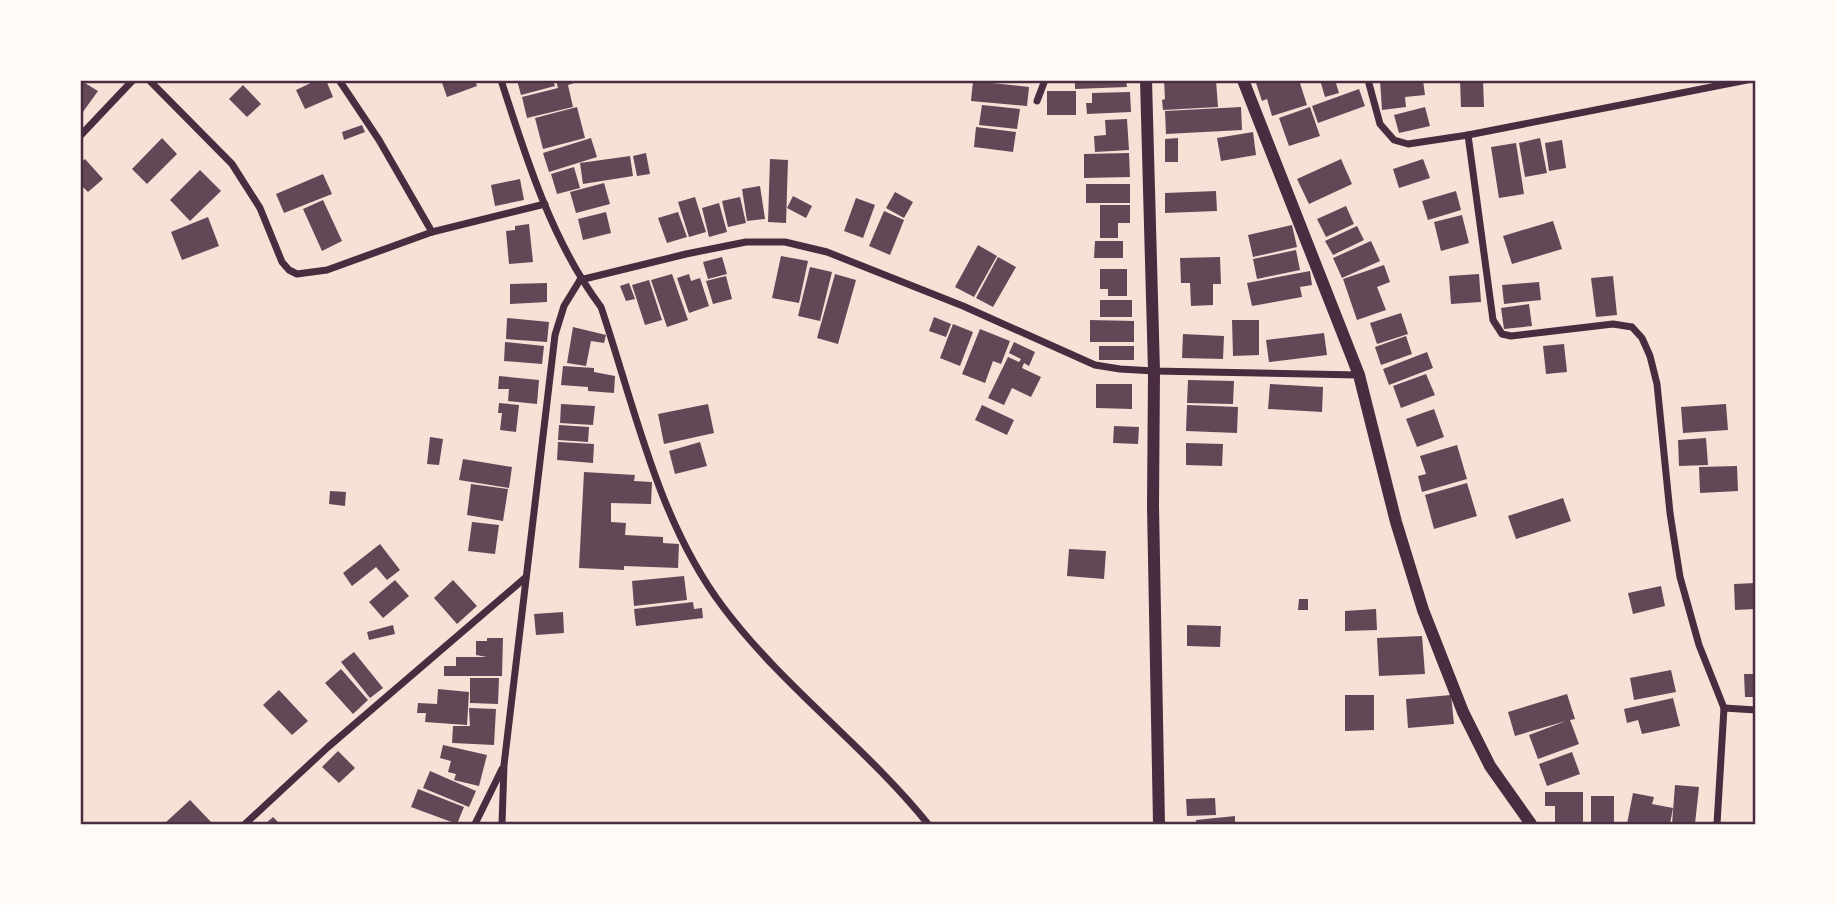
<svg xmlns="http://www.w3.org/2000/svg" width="1836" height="905" font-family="'Exo 2',sans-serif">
	<rect width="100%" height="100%" fill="#f7e1d7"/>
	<g fill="#644757">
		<path d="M80 80 98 91 80 116Z"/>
		<path d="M317 80H326L333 97 305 109 296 90Z"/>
		<path d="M441 80H475L477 86 447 97Z"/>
		<path d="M517 80H553L555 86 521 95Z"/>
		<path d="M556 80H583L568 85 573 107 527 118 522 97 558 88Z"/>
		<path d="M1075 80H1126L1127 87 1075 89Z"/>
		<path d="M1164 80H1216L1218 107 1163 110 1162 100 1165 99Z"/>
		<path d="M1264 80H1299L1307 105 1272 116 1267 99 1262 101 1256 83Z"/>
		<path d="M1320 80H1335L1339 93 1325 97Z"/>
		<path d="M1380 80H1423L1425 95 1405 97 1406 107 1382 110Z"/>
		<path d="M1460 80H1483L1484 107H1461Z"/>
		<path d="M973 81 1029 87 1027 106 971 101Z"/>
		<path d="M243 85 261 104 247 117 229 99Z"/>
		<path d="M1359 89 1365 106 1318 123 1312 106Z"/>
		<rect x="1047" y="91" width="29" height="24"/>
		<path d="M1130 92 1131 112 1087 114 1086 103H1092V93Z"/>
		<path d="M982 105 1020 109 1017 129 979 125Z"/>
		<path d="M577 107 585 138 543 149 535 118Z"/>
		<path d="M1241 107 1242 130 1166 134 1165 111Z"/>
		<path d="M1310 107 1320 136 1289 146 1279 118Z"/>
		<path d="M1425 107 1430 126 1399 133 1394 115Z"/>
		<path d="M1127 119 1129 150 1095 152 1094 136 1106 135 1105 120Z"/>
		<path d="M362 125 365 132 344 140 342 132Z"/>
		<path d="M976 127 1016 132 1013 152 974 147Z"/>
		<path d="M1253 132 1256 155 1221 161 1217 138Z"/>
		<path d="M162 138 177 154 147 184 132 169Z"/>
		<path d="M591 138 597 157 549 172 543 153Z"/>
		<path d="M1178 138V162H1165V139Z"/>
		<path d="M1540 138 1547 173 1525 177 1519 143Z"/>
		<path d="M1562 140 1566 168 1549 171 1545 143Z"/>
		<path d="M1516 143 1524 194 1499 198 1491 147Z"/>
		<path d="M646 153 650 174 637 176 633 156Z"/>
		<path d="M1129 153 1130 177 1084 178V154Z"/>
		<path d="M630 156 633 176 583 184 580 163Z"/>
		<path d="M85 159 103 179 88 192 80 184V163Z"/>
		<path d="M770 159 788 160 786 223 768 222Z"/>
		<path d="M1341 159 1352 184 1309 204 1297 179Z"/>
		<path d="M1423 159 1430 178 1399 188 1393 169Z"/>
		<path d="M574 167 580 188 557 194 551 174Z"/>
		<path d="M200 170 221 191 190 221 170 200Z"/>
		<path d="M323 174 332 194 284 213 276 194Z"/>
		<path d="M520 179 524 200 495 206 491 185Z"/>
		<path d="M604 183 610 204 576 213 570 192Z"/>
		<rect x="1086" y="184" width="44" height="19"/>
		<path d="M760 186 765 219 747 221 742 189Z"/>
		<path d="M1216 191 1217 211 1165 213V193Z"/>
		<path d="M1456 191 1461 210 1428 220 1422 201Z"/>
		<path d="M895 192 913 202 904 218 886 208Z"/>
		<path d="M793 196 812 206 806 218 787 208Z"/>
		<path d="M695 197 706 232 689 237 678 202Z"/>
		<path d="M740 197 746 223 728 227 722 201Z"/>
		<path d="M856 198 875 205 863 238 844 231Z"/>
		<path d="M323 200 342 241 322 251 303 209Z"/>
		<path d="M719 203 727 232 709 237 702 208Z"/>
		<path d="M1100 205H1130V223H1118V238H1100Z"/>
		<path d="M1346 206 1354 224 1326 237 1317 219Z"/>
		<path d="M884 211 904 220 890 255 869 246Z"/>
		<path d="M606 212 611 233 583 240 578 219Z"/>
		<path d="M678 212 687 237 667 243 658 218Z"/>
		<path d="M1462 215 1469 243 1441 251 1434 222Z"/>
		<path d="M208 217 219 246 182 260 171 232Z"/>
		<path d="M1553 221 1562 249 1512 264 1503 236Z"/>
		<path d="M529 224 533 262 509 264 506 231 515 230V226Z"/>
		<path d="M1292 225 1297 247 1253 257 1248 235Z"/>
		<path d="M1357 226 1364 240 1333 255 1325 241Z"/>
		<path d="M1095 241H1123V258H1094Z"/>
		<path d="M1371 241 1380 261 1342 278 1333 258Z"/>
		<path d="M978 245 997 256 974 297 955 287Z"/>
		<path d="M1296 250 1300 270 1257 279 1253 259Z"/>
		<path d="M781 256 808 261 799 303 772 298Z"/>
		<path d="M722 257 727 274 708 279 703 262Z"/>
		<path d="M998 257 1016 267 993 307 976 298Z"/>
		<path d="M1220 257 1221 284H1213V305L1191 306 1190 283H1181L1180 258Z"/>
		<path d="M1384 265 1390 282 1377 287 1386 310 1357 320 1343 279Z"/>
		<path d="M810 267 832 272 820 321 798 316Z"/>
		<path d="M1100 269H1127V296H1108V289H1100Z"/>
		<path d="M1310 271 1312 285 1300 287 1302 297 1252 306 1247 283Z"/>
		<path d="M672 274 688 320 667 327 651 280Z"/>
		<path d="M689 274 691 281 700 278 709 306 689 313 677 278Z"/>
		<path d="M835 274 856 280 838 344 817 338Z"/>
		<path d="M1479 274 1481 302 1451 304 1449 276Z"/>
		<path d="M726 276 732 299 713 304 706 281Z"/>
		<path d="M1613 276 1617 315 1596 317 1591 278Z"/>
		<path d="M649 280 662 320 645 325 632 285Z"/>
		<path d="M1539 282 1541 300 1504 304 1502 285Z"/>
		<path d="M547 283V302L510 304V284Z"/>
		<path d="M629 283 635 299 626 301 620 286Z"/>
		<rect x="1100" y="300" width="32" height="17"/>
		<path d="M1529 304 1532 326 1504 329 1501 308Z"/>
		<path d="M1401 313 1408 334 1377 344 1370 323Z"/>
		<path d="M934 317 951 324 946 337 929 331Z"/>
		<path d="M507 318 549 322 547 342 506 339Z"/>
		<path d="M1090 320 1134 321V342H1090Z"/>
		<path d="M1232 320H1259V355L1233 356Z"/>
		<path d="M953 324 973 332 960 366 940 358Z"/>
		<path d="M573 327 606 335 604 343 591 341 586 366 567 363Z"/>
		<path d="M980 329 1010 341 1001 364 993 361 985 383 962 374Z"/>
		<path d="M1324 333 1327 355 1269 362 1266 340Z"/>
		<path d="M1183 334 1224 336 1223 359 1182 358Z"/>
		<path d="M1406 336 1412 354 1381 365 1375 347Z"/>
		<path d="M505 342 544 346 542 364 504 361Z"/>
		<path d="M1014 342 1035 352 1029 366 1024 363 1022 368 1041 377 1031 397 1012 388 1004 405 988 398 1008 357 1019 362 1021 359 1009 353Z"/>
		<path d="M1564 344 1567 372 1546 374 1543 346Z"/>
		<rect x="1099" y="346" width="35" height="14"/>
		<path d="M1427 352 1433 368 1389 385 1383 369Z"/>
		<path d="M563 366 594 368V372L615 376 614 393 588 391V387L561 385Z"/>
		<path d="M1426 374 1435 395 1401 408 1393 386Z"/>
		<path d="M499 376 539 380 537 404 508 401 509 389H498Z"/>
		<path d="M1188 380 1234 381 1233 404 1187 403Z"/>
		<path d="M1096 384H1132V409L1096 408Z"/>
		<path d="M1270 384 1323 387 1322 412 1268 409Z"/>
		<path d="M499 403 519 405 516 432 500 430 502 413H498Z"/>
		<path d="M561 404 595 406 593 425 560 423Z"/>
		<path d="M708 404 714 433 664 444 658 414Z"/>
		<path d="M1726 404 1728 430 1683 433 1681 407Z"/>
		<path d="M982 405 1014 420 1007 435 975 420Z"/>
		<path d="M1187 405 1238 407 1237 433 1186 431Z"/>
		<path d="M1434 409 1444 437 1417 447 1406 419Z"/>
		<path d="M559 425 589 427 588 442 558 440Z"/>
		<path d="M1114 426 1139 427 1138 444 1113 443Z"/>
		<path d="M430 437 443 439 439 465 427 464Z"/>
		<path d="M1706 438 1708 465 1679 466 1678 440Z"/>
		<path d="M558 442 594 444 593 463 557 460Z"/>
		<path d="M700 442 707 466 675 474 669 451Z"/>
		<path d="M1186 443 1223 444 1222 466 1186 465Z"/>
		<path d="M1457 445 1467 479 1422 492 1418 476 1426 474 1420 456Z"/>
		<path d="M463 459 512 467 509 488 459 480Z"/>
		<path d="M1737 466 1738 491 1700 493 1699 467Z"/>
		<path d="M584 472 635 475 634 481 652 482 651 504 611 503V522L626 523 625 535 663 537V543L679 544 678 568 624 566V570L579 568Z"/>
		<path d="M1467 483 1477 516 1434 529 1425 495Z"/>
		<path d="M471 484 508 489 503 521 467 515Z"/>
		<path d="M330 491 346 492 345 506 329 504Z"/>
		<path d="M1563 498 1571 521 1516 539 1508 516Z"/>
		<path d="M472 522 499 525 495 554 468 551Z"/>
		<path d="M380 544 400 570 387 580 376 567 352 586 343 573Z"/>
		<path d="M1069 549 1106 551 1104 579 1067 576Z"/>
		<path d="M684 576 687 600 634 606 632 581Z"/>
		<path d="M395 580 409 596 383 618 369 602Z"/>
		<path d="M453 580 477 606 457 624 434 598Z"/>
		<path d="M1755 583V609L1735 610 1734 584Z"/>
		<path d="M1661 586 1665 606 1633 614 1628 593Z"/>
		<path d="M1299 599H1308V610H1298Z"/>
		<path d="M693 602 694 609 702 608 703 618 636 626 634 609Z"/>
		<path d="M1376 609 1377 630 1345 631V611Z"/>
		<path d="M563 612 564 633 536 635 534 614Z"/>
		<path d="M393 625 395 634 369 640 367 632Z"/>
		<path d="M1187 625 1221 626 1220 647 1187 646Z"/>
		<path d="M1422 636 1425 674 1379 676 1377 638Z"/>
		<path d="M487 638H503L502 676H444V666H456V657H487L476 655V641H487Z"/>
		<path d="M354 652 383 688 370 698 341 662Z"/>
		<path d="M341 669 368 700 353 714 325 683Z"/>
		<path d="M1671 670 1676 692 1634 700 1630 678Z"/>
		<path d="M1744 674H1755V697H1745Z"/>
		<path d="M470 678H499L498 704 470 703Z"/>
		<path d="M438 689 469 692 467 725 425 722 426 713H417L418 703 437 704Z"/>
		<path d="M279 690 308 721 292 735 263 705Z"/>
		<path d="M1567 694 1575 719 1570 720 1579 744 1538 759 1529 735 1566 721 1515 736 1508 712Z"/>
		<path d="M1345 695H1374V730L1345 731Z"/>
		<path d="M1451 695 1454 724 1408 728 1406 699Z"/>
		<path d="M1673 698 1680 726 1642 734 1638 720 1627 723 1624 709Z"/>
		<path d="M469 708 496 709 494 745 452 743 453 726H470Z"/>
		<path d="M443 745 487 755 479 786 454 780 456 774 448 772 451 761 440 758Z"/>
		<path d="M338 751 355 768 339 783 322 767Z"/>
		<path d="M1572 752 1580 774 1547 786 1539 764Z"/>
		<path d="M430 771 476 791 469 807 423 788Z"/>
		<path d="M1675 785 1699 787 1695 824H1672Z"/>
		<path d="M418 789 464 807 457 824 411 807Z"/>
		<path d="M1545 792H1583V824H1555V806H1545Z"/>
		<path d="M1633 793 1654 797 1652 804 1673 808 1670 824H1627Z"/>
		<rect x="1591" y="796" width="23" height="28"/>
		<path d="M1215 798 1216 815 1187 816 1186 799Z"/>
		<path d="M190 800 213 824H164Z"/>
		<path d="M1235 816V824H1196V820Z"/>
		<path d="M273 817 280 824H265Z"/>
	</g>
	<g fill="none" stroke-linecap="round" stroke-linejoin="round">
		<g stroke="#4a2c40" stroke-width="7">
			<path d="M149 80 232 164 260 208 282 262 289 270 297 274 327 270 432 232 545 204"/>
			<path d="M339 80 379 140 432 232"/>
			<path d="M501 80C526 158 552 242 601 307 635 408 658 521 723 607 783 687 866 747 928 824"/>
			<path d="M1368 80 1380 124 1394 140 1408 144 1468 135 1747 80"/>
			<path d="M1037 101 1045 80"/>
			<path d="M1468 135 1493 320 1502 334 1511 336 1613 324 1632 327 1642 338 1650 356 1657 384 1670 513 1680 577 1699 645 1724 708 1717 824"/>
			<path d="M80 136 133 80"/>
			<path d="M580 280 686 254 746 242H785L827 252 963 306 1095 365 1120 369 1154 371 1359 375"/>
			<path d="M1724 708 1756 710"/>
			<path d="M245 824 328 747 525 578"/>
			<path d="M475 824 502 769"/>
			<path d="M502 824 504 765 555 335 564 306 580 280"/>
		</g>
		<g stroke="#4a2c40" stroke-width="12">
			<path d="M1146 80 1154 371 1153 506 1159 824"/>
			<path d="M1243 80 1359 375 1396 522 1423 610 1463 712 1490 766 1531 824"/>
		</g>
	</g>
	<rect width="1836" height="905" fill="none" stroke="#fffaf5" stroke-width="164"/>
	<rect x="82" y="82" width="1672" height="741" fill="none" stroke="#4a2c40" stroke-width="2.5"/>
</svg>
